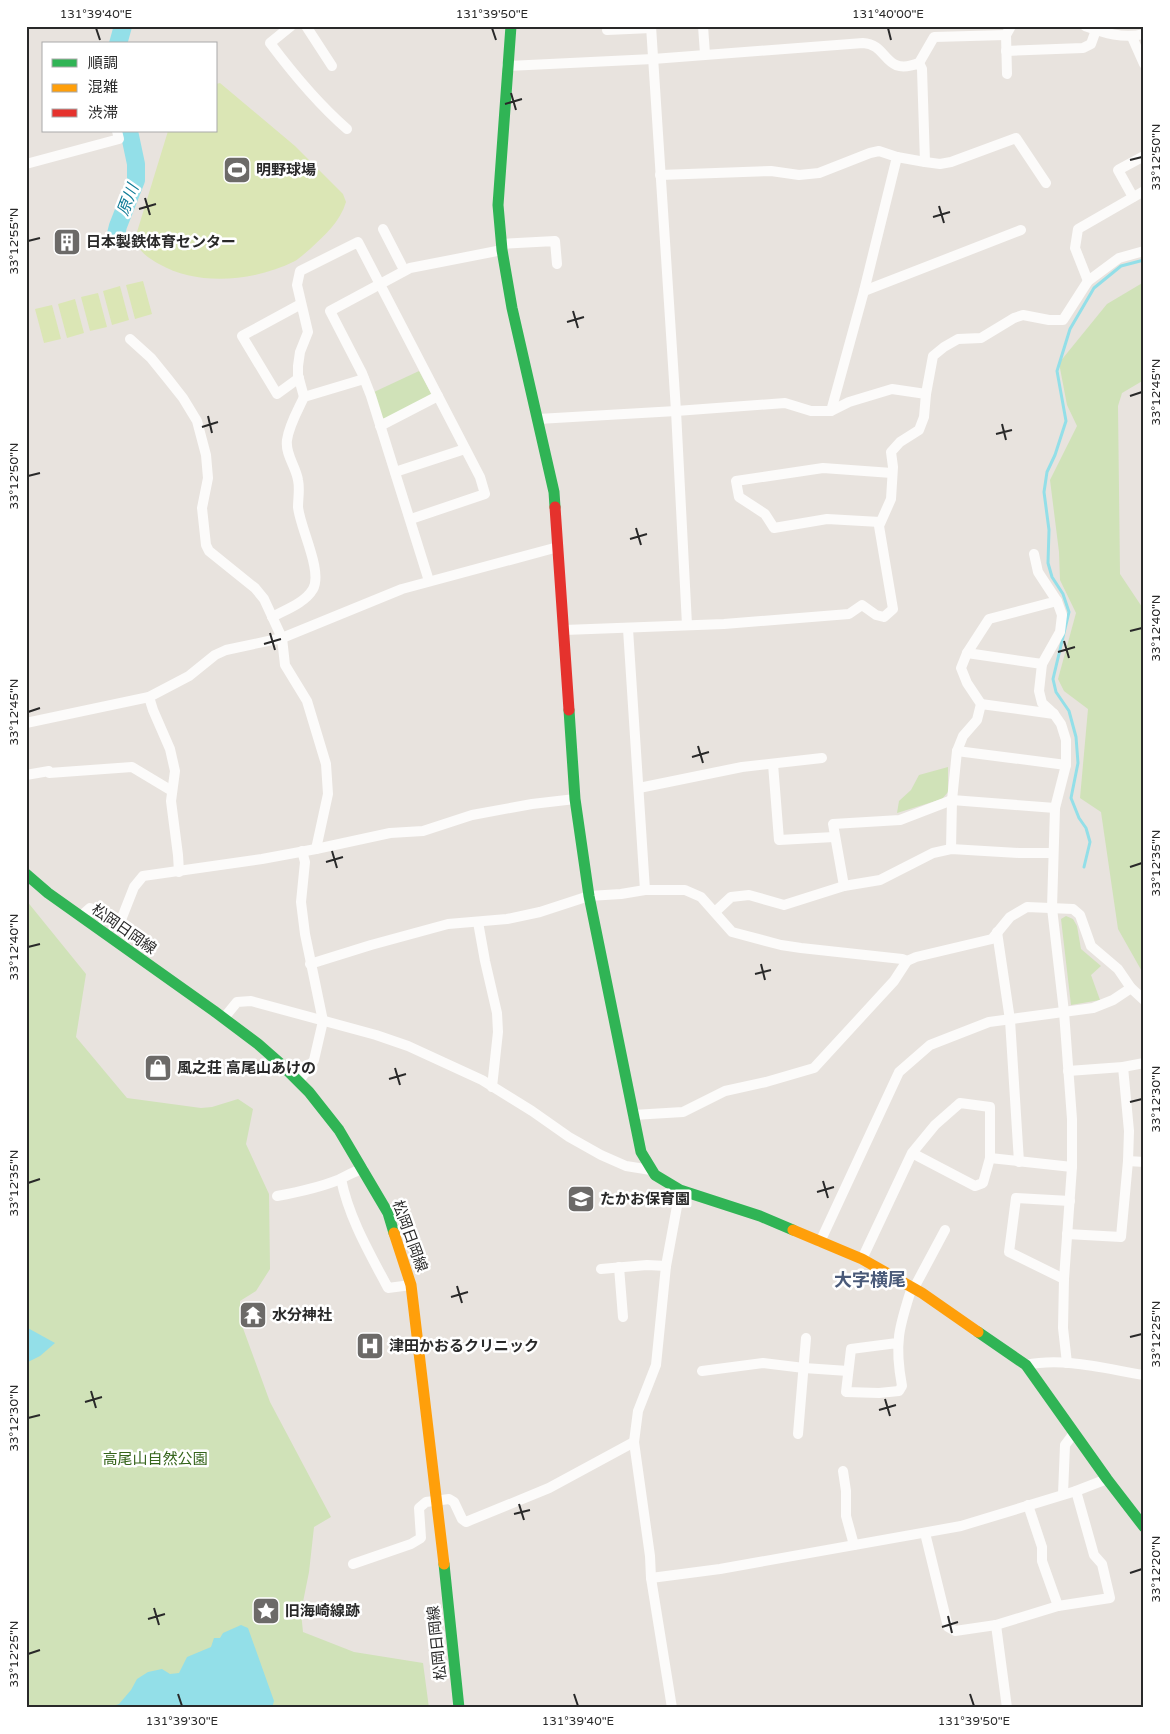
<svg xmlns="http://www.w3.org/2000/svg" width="1170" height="1734" font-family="'Varela Round','Noto Sans JP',sans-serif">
	<rect width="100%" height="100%" fill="#e8e3de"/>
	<g fill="#d0e2b8">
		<path d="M1144 282V380L1122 393 1118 406 1120 574 1144 610V975L1118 929 1101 812 1080 798 1088 709 1064 691 1058 679 1076 613 1060 580 1059 552 1050 480 1077 426 1067 405 1059 363 1107 304Z"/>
		<path d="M419 371 431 393 430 397 386 419 382 418 374 392Z"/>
		<path d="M948 767V792L942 799 897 813 899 801 911 790 919 775Z"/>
		<path d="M26 900 86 974 76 1037 127 1098 201 1108 212 1107 238 1099 253 1109 246 1144 269 1194 270 1269 256 1291 240 1301V1320L270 1402 331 1517 314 1527 309 1572 301 1612 303 1632 354 1652 423 1663 429 1708H26Z"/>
		<path d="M1066 916 1073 919 1077 926 1081 949 1101 966 1091 975 1100 1000 1071 1005 1061 919Z"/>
	</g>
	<g fill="#dbe6b5">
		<path d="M220 83 295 146 343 194 346 202C340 222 325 235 310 249 305 253 300 258 295 261 255 281 199 287 159 264 152 260 142 254 139 247 138 242 138 236 137 232L168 131H216V84Z"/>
		<path d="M143 281 152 314 135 319 126 285Z"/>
		<path d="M120 286 129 320 112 325 103 291Z"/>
		<path d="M98 293 107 327 90 331 81 297Z"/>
		<path d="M75 299 84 333 67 338 58 304Z"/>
		<path d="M52 305 61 339 44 343 35 309Z"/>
	</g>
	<g fill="#93dfe8">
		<path d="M26 1327 55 1343 40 1356 26 1363Z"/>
		<path d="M241 1625 248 1628 274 1701 272 1708H107L119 1704 131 1690 137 1679 148 1672 162 1669 170 1674 179 1673 187 1657 211 1647 214 1638H220L223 1633Z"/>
	</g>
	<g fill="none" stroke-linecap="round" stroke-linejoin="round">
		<path stroke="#93dfe8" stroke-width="3" d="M1084 867 1090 842 1086 828 1079 818 1071 798 1078 763 1076 737 1069 711 1056 692 1053 679 1069 612 1063 594 1052 577 1048 563 1049 530 1044 492 1047 472 1055 455 1066 421 1057 371 1070 329 1094 288 1121 266 1144 260"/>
		<g stroke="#93dfe8" stroke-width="18">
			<path d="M118 44 123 26"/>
			<path d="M116 239V234L118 226 136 180V164L129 131"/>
		</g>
		<g stroke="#fcfbfa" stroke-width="10">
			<path d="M291 26 270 43C294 75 317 103 347 129"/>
			<path d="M306 26 332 66"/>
			<path d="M651 26 676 411 687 625"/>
			<path d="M703 26 705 54"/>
			<path d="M1085 26C1104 33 1123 39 1144 34"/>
			<path d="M607 30 651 28"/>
			<path d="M1132 37 1144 64"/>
			<path d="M1006 51 1083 48 1091 44 1096 30"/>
			<path d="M507 66 653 59 863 43C889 44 883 77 919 63L934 37 1006 35"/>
			<path d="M1007 74 1006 35 1011 26"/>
			<path d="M925 162 940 164 951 162 1016 138 1046 183"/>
			<path d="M26 164 119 139 117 131"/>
			<path d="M660 175 771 171 799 175 819 173 870 153 879 151 897 157 925 162 922 69 919 63"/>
			<path d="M1133 197 1118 170 1144 156"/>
			<path d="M383 229 402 266"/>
			<path d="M501 244 555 241 557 264"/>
			<path d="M1088 281 1075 248 1078 229 1144 191"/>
			<path d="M864 291 1021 230"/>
			<path d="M130 339 151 358 168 379 183 398 197 421 206 455 208 478 202 508 206 545 209 551 255 588 264 599 282 638 285 665 307 701 326 764 328 794 316 849"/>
			<path d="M299 378 277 394 242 336 301 304"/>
			<path d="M304 397 298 375V366L300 352 308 332 297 285 300 271 358 242 480 477 485 494 411 519"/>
			<path d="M831 411 864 291 897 157"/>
			<path d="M538 419 676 411 785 403 811 411H831L849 402 892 389 926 394"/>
			<path d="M380 426 438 396"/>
			<path d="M395 472 465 449"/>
			<path d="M880 522 827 519 774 528 765 514 739 497 736 481 823 468 892 473"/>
			<path d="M429 581 371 396 362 373 330 311 410 268 502 250"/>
			<path d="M1057 601 1062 615 1060 632 1042 664 1039 691 1042 703 1054 714 1061 724 1066 740V765L1055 808 1052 908 1064 1012 1072 1119V1167L1064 1279 1063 1328 1067 1363"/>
			<path d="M272 617C285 610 305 603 313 589 323 571 300 528 298 507 298 498 300 489 298 480 296 467 285 454 287 440 289 425 298 410 304 397L364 379"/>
			<path d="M628 629 645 890"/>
			<path d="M564 630 724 624 849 614 862 605 876 615 884 617 893 609 879 526 891 499 893 467 891 452 900 442 919 430 924 417 926 394 933 356 944 347 958 339 981 338 1014 318 1023 315 1049 320H1063L1088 281 1119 258 1144 251"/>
			<path d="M967 653 1042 664"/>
			<path d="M149 697 153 710 170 749 175 771 171 801 178 855 179 872"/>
			<path d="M981 704 1054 714"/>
			<path d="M26 723 149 697 189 676 215 655 226 650 282 638 402 589 558 547"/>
			<path d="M957 751 1066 765"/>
			<path d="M773 764 779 840 834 837"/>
			<path d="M26 775 49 771V773L132 767 172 791"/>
			<path d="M639 788 742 767 822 758"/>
			<path d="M951 849 952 800 957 751 963 736 977 720 981 704 967 683 961 668 967 653 989 619 1057 601 1038 572 1034 554"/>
			<path d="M844 886 833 824 900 820 952 800 1055 808"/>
			<path d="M715 912 731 897 749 895 784 905 844 886 880 880 933 853 951 849 1019 853H1053"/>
			<path d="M81 916 90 908 117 921 121 920 134 887 143 876 262 859 316 849 390 833 423 831 472 815 532 804 575 799"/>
			<path d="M478 922 485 961 497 1013 498 1032 492 1087"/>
			<path d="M997 932 1010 1020 1019 1162"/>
			<path d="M310 964 371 945 448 924 507 919 540 912 589 896 621 894 645 890H685L701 897 732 932 781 945 801 948 902 959 907 961"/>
			<path d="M224 1018 237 1002 251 1001 376 1035 408 1046 482 1080 532 1111 569 1137 601 1155 626 1166 651 1170"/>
			<path d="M1068 1071 1123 1067 1144 1063"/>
			<path d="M299 1081 314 1060 323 1021 305 934 301 902 305 862 302 851"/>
			<path d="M633 1115 683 1112 725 1091 766 1082 814 1068 894 981 907 961 916 957 992 939 1010 917 1027 907 1073 909 1080 915 1091 946 1118 969 1131 988 1144 1000"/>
			<path d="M990 1158 1072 1167"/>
			<path d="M1128 1161 1144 1162"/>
			<path d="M341 1179C349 1218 369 1252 388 1288L411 1285"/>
			<path d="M277 1196C299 1192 318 1188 338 1180 347 1176 354 1171 363 1169"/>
			<path d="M1067 1234 1121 1237 1128 1161 1129 1131 1123 1067"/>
			<path d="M820 1242 899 1072 930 1045 989 1022 1093 1008 1113 1000 1131 988"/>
			<path d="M862 1259 912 1153 935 1125 960 1103 990 1107V1158L983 1183 975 1186 912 1153"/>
			<path d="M619 1267 623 1317"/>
			<path d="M601 1269 647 1265 666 1266"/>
			<path d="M1064 1279 1009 1252 1016 1198 1070 1201"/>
			<path d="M914 1288 945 1230"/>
			<path d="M897 1343 851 1349 846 1392 879 1393 899 1391 902 1386C894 1343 899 1327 912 1287"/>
			<path d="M1026 1365C1064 1357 1106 1369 1144 1375"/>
			<path d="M702 1371 763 1363 804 1368 848 1371"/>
			<path d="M798 1434 806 1338"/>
			<path d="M843 1471 846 1491V1516L854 1545"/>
			<path d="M1063 1494 1065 1445 1074 1433"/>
			<path d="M1028 1505 1042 1547V1561L1058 1606"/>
			<path d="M925 1533 948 1627 955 1631 996 1625 1058 1606 1110 1598 1102 1564 1094 1555 1076 1491"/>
			<path d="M353 1564 411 1544 421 1538 419 1508 426 1502 449 1499 454 1502 462 1519 466 1522 549 1488 634 1442"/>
			<path d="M651 1578 720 1569 961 1526 1076 1491 1107 1479"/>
			<path d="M996 1625 1007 1708"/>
			<path d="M672 1708 651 1578 650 1556 634 1442 638 1411 656 1365 666 1266 680 1190"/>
		</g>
		<g stroke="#30b455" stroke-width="11">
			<path d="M511 26 498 205 502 250 512 308 554 492 555 507"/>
			<path d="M569 710 575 799 589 896 641 1152 655 1175 680 1190 760 1216 793 1230"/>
			<path d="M26 874 48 893 214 1011 258 1044 283 1066 309 1092 339 1130 388 1213 394 1233"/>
			<path d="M978 1332 1026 1365 1107 1479 1144 1527"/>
			<path d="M444 1564 459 1708"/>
		</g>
		<g stroke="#ff9f0a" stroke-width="11">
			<path d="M793 1230 862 1259 922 1293 978 1332"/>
			<path d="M394 1233 411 1285 444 1564"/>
		</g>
		<path stroke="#e5322d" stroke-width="11" d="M555 507 569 710"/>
	</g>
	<path fill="none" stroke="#292929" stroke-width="2" d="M96 28 100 40M492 28 496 40M888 28 891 40M511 93 516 110M505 104 522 99M1130 160 1142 157M145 198 150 215M939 206 944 223M139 209 156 204M933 217 950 212M28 241 40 238M573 311 578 328M567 322 584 317M1130 396 1142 392M208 416 212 433M1002 424 1006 440M202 427 218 422M996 434 1012 430M28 476 40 473M636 528 641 545M630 539 647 534M1130 631 1142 628M270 633 275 650M1064 641 1069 658M264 644 281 639M1058 652 1075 647M28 712 40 708M698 746 703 763M692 757 709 752M332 851 337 868M326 862 343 857M1130 867 1142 863M28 947 40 944M761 964 765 980M755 974 771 970M395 1068 400 1085M389 1079 406 1074M1130 1102 1142 1099M823 1181 828 1198M28 1183 40 1179M817 1192 834 1187M457 1286 462 1303M451 1297 468 1292M1130 1337 1142 1334M91 1391 96 1408M885 1399 890 1416M85 1402 102 1397M879 1410 896 1405M28 1418 40 1415M519 1504 524 1520M514 1514 530 1510M1130 1573 1142 1569M154 1608 159 1625M948 1616 952 1633M148 1619 165 1614M942 1627 958 1622M28 1654 40 1650M178 1694 182 1706M574 1694 578 1706M970 1694 974 1706"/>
	<defs>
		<g id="stadium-square" transform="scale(1.4375)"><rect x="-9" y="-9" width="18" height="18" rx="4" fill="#6c6a68" stroke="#fff"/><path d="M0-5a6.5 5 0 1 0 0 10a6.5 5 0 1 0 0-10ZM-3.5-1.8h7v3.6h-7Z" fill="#fff"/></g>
		<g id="building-square" transform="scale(1.4375)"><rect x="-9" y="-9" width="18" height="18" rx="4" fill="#6c6a68" stroke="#fff"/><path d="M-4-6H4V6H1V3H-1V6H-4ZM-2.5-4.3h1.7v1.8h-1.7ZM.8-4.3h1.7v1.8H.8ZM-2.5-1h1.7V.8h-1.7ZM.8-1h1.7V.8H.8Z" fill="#fff"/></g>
		<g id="shop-square" transform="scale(1.4375)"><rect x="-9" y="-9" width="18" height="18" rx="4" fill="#6c6a68" stroke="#fff"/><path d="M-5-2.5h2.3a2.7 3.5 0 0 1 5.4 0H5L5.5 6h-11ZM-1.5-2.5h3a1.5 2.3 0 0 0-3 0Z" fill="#fff"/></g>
		<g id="school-square" transform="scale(1.4375)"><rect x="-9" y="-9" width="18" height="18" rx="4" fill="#6c6a68" stroke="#fff"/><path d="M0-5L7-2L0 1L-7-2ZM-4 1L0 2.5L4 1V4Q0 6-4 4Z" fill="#fff"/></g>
		<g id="temple-square" transform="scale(1.4375)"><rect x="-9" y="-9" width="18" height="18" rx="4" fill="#6c6a68" stroke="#fff"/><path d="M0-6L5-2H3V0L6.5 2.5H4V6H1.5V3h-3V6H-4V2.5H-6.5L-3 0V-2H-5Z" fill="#fff"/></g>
		<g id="hospital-square" transform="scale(1.4375)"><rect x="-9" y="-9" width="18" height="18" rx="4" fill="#6c6a68" stroke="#fff"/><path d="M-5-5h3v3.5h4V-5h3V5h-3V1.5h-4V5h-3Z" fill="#fff"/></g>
		<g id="sight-square" transform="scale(1.4375)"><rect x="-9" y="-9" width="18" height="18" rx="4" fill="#6c6a68" stroke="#fff"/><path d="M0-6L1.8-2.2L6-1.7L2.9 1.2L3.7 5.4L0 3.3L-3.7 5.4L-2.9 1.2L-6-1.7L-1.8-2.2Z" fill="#fff"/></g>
	</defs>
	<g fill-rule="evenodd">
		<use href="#stadium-square" x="237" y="170"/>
		<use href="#building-square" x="67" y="242"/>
		<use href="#shop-square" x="158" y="1068"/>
		<use href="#school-square" x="581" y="1199"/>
		<use href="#temple-square" x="253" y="1315"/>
		<use href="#hospital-square" x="370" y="1346"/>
		<use href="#sight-square" x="266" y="1611"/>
	</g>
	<g text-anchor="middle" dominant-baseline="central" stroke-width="5" stroke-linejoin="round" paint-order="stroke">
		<g font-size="15" font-weight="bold" fill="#292929" stroke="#fff" text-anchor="start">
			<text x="256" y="170">明野球場</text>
			<text x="86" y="242">日本製鉄体育センター</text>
			<text x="177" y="1068">風之荘 高尾山あけの</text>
			<text x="600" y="1199">たかお保育園</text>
			<text x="272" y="1315">水分神社</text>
			<text x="389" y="1346">津田かおるクリニック</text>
			<text x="285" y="1611">旧海崎線跡</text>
		</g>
		<g font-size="15" fill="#292929" stroke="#fff">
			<text transform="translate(124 929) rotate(35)">松岡日岡線</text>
			<text transform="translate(410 1236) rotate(70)">松岡日岡線</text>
			<text transform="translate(437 1643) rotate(-96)">松岡日岡線</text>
		</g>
		<g font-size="15" fill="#35641b" stroke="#fff">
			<text x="155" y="1459">高尾山自然公園</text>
		</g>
		<g font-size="16" font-style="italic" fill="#107c97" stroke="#fff">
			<text transform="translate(128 200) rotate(-69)">原川</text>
		</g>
		<g font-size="18" font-weight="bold" fill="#4a5a79" stroke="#fff">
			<text x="870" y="1280">大字横尾</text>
		</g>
	</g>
	<rect width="1170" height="1734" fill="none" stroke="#ffffff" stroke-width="55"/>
	<rect x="42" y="42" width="175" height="90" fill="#ffffff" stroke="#a9a9a9"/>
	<rect x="52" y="59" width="25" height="8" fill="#30b455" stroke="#a9a9a9"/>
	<text x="88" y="68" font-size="15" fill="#292929">順調</text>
	<rect x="52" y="84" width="25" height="8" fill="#ff9f0a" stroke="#a9a9a9"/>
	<text x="88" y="92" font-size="15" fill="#292929">混雑</text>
	<rect x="52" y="109" width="25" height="8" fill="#e5322d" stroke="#a9a9a9"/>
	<text x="88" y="118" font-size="15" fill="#292929">渋滞</text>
	<rect x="28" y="28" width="1114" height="1678" fill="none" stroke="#292929" stroke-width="2"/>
	<g font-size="12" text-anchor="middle" fill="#292929">
		<text x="96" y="18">131°39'40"E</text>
		<text x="492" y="18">131°39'50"E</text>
		<text x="888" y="18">131°40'00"E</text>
		<text transform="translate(1156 157) rotate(-90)" y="4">33°12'50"N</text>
		<text transform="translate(14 241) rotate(-90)" y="4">33°12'55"N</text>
		<text transform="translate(1156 392) rotate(-90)" y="4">33°12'45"N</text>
		<text transform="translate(14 476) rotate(-90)" y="4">33°12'50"N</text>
		<text transform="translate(1156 628) rotate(-90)" y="4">33°12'40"N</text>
		<text transform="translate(14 712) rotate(-90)" y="4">33°12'45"N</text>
		<text transform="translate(1156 863) rotate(-90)" y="4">33°12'35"N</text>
		<text transform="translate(14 947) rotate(-90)" y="4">33°12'40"N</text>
		<text transform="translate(1156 1099) rotate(-90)" y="4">33°12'30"N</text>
		<text transform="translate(14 1183) rotate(-90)" y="4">33°12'35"N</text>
		<text transform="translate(1156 1334) rotate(-90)" y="4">33°12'25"N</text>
		<text transform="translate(14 1418) rotate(-90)" y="4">33°12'30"N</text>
		<text transform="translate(1156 1569) rotate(-90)" y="4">33°12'20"N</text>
		<text transform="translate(14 1654) rotate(-90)" y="4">33°12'25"N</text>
		<text x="182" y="1725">131°39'30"E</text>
		<text x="578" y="1725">131°39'40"E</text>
		<text x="974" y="1725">131°39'50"E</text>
	</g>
</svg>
